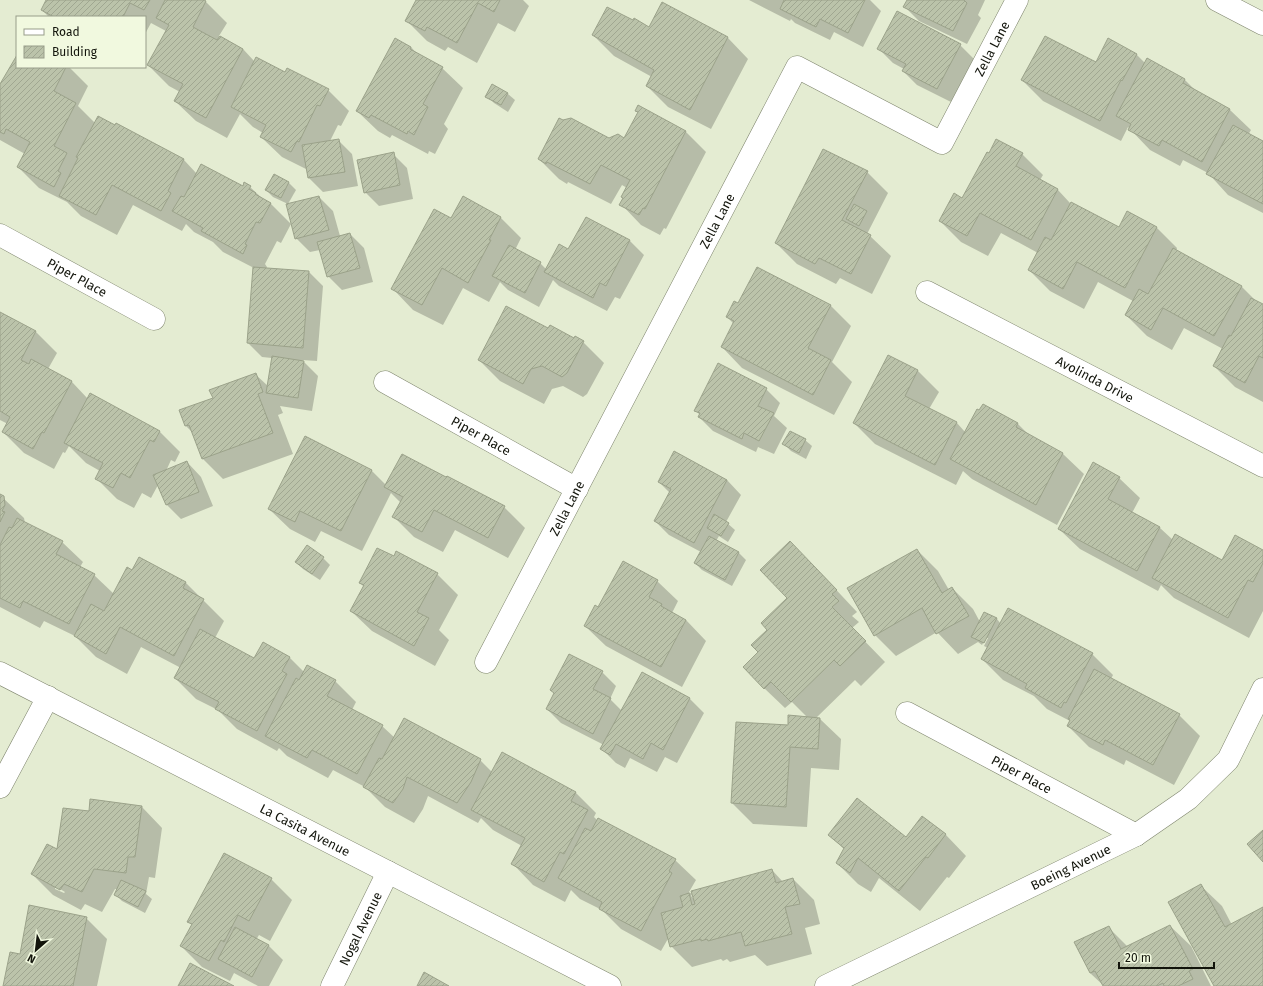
<svg xmlns="http://www.w3.org/2000/svg" width="1263" height="986" font-family="'Fira Sans',sans-serif">
	<defs>
		<pattern id="building-hatch" width="6" height="6" patternUnits="userSpaceOnUse"><rect width="6" height="6" fill="#bbc3aa"/><path d="M-1 1l2-2M0 6l6-6M5 7l2-2" fill="none" stroke="#a0a791"/></pattern>
	</defs>
	<rect width="100%" height="100%" fill="#e4ecd2"/>
	<g fill="#0003" fill-rule="evenodd">
		<path d="M47 0H202L206 2 227 23 219 36 243 49 255 62 328 90 349 111 341 126 338 125 330 141 338 140 352 154 358 186 323 192 309 178 308 170 282 157 261 137 263 133 253 127 240 114 227 138 196 121 175 101 180 92 169 86 148 65 166 31 151 23 145 34V17H49L42 10Z"/>
		<path d="M417 0H523L529 6 515 32 498 23 477 63 448 47 445 51 427 41 406 20Z"/>
		<path d="M749 0H870L881 11 863 47 834 32 830 40 795 23 791 19 790 21Z"/>
		<path d="M908 0H985L978 15 981 18 967 44 919 21 905 7Z"/>
		<path d="M663 4 728 38 748 59 711 129 668 107 647 86 652 77 614 56 593 35 650 28Z"/>
		<path d="M960 45 974 59 951 102 917 85 903 71 904 69 893 63 878 48Z"/>
		<path d="M411 47 418 55 442 68 463 88 444 124 448 129 435 154 429 151 428 154 392 135 390 138 378 131 357 111Z"/>
		<path d="M1136 54 1146 64 1184 79 1197 92 1230 110 1251 130 1248 135 1263 143V213L1228 195 1208 173 1183 160 1180 166 1150 150 1128 127 1121 141 1043 101 1022 80Z"/>
		<path d="M17 57V67H69L88 86 78 106 95 123 115 126 116 125 184 160 197 174 243 187H250L263 199 270 203 291 224 281 243 277 241 265 264 267 267 266 269 309 272 323 286 317 361 302 360 318 376 312 411 280 406 283 413 278 415 293 454 223 479 202 458 193 433 186 426 214 399 255 374 268 386 272 358 262 357 248 343 254 268 223 252 213 242 194 232 186 224 182 231 133 205 117 235 81 216 67 202 39 188 18 167 25 154 0 140V86Z"/>
		<path d="M508 94 515 100 508 112 494 103 487 96Z"/>
		<path d="M639 107 686 132 706 152 666 229 664 228 660 235 641 225 621 204 627 188 622 185 611 204 568 182 567 184 559 179 539 159 609 139H625L639 113 637 111Z"/>
		<path d="M393 154 407 168 413 199 379 206 365 192Z"/>
		<path d="M1022 154 1043 175 1040 180 1058 190 1070 203 1119 228 1128 212 1157 228 1177 248 1176 251 1241 286 1257 302 1263 305V402L1235 387 1214 366 1223 349 1184 328 1172 350 1147 336 1126 315 1133 301 1098 282 1084 309 1050 291 1029 270 1038 253 1001 233 988 256 961 242 940 221 963 199Z"/>
		<path d="M867 172 888 193 867 234 870 236 891 256 872 294 840 278 836 284 797 264 776 243Z"/>
		<path d="M274 175 289 183 296 190 288 204 273 197 266 190Z"/>
		<path d="M319 197 333 211 340 236 350 234 364 248 373 282 342 290 328 276 320 250 310 252 296 238Z"/>
		<path d="M501 218 521 238 515 250 540 263 546 269 569 250 586 218 630 241 644 255 620 299 615 297 607 311 559 286 553 280 539 307 508 290 500 282 489 302 463 288 443 325 413 310 393 289 452 220Z"/>
		<path d="M738 304 830 305 851 326 832 362 852 382 834 415 742 368 722 347 734 324 727 317Z"/>
		<path d="M1 313 36 332 57 353 48 369 72 382 88 399 159 431 180 452 175 462 171 460 166 471 187 462 201 477 213 506 181 519 166 504 158 485 151 498 142 493 134 508 117 499 96 478 100 471 86 463 69 446 65 453 63 452 54 469 24 453 3 432 8 424 0 420Z"/>
		<path d="M548 330 583 342 604 363 587 394 583 397 563 386 552 389 544 404 500 381 479 360Z"/>
		<path d="M888 356 918 371 939 392 929 409 957 423 965 432 983 406 1018 424 1029 435 1063 454 1084 474 1057 525 972 479 963 471 956 485 875 444 854 423Z"/>
		<path d="M766 389 780 403 774 416 787 428 774 454 758 447 756 452 713 431 699 417 700 415 695 410Z"/>
		<path d="M805 440 812 446 806 459 791 451 784 444Z"/>
		<path d="M674 453 727 480 741 495 726 522 735 530 728 542 719 536 716 541 739 553 746 560 732 586 702 570 695 563 701 552 669 535 655 521 670 493 659 482Z"/>
		<path d="M371 470 386 485 504 507 525 528 508 558 455 530 443 552 414 537 394 517 401 503 391 493 362 551 321 531 315 542 290 529 269 509Z"/>
		<path d="M1119 478 1140 498 1132 513 1160 528 1173 540 1223 561 1263 551V611L1249 638 1174 598 1161 585 1158 591 1080 549 1059 529Z"/>
		<path d="M0 495 24 518 25 523 62 542 83 562 80 567 94 575 114 594 133 571 186 583 224 621 215 638 255 659 289 657 305 673 335 681 356 702 352 710 382 726 395 738 480 760 492 772 502 753 576 793 596 813 594 817 598 821 675 860 696 880 689 892 692 894 691 896 695 900 772 870 783 882 793 879 814 900 820 924 805 928 812 954 767 966 755 955 730 962 727 959 723 961 721 959 692 967 671 946 669 937 661 951 621 929 602 910 580 899 571 890 565 902 533 885 513 864 522 846 493 830 481 818 478 823 428 796 423 809 414 823 385 807 365 787 333 770 328 778 287 756 279 748 277 751 237 729 218 710 196 699 175 678 181 668 141 647 127 674 96 657 75 636 44 621 40 628 0 607Z"/>
		<path d="M917 550 938 571 949 590 952 588 973 609 980 622 985 613 997 619 1001 624 1092 654 1113 675 1111 679 1179 715 1200 736 1174 785 1126 760 1124 765 1089 747 1068 726 1070 721 1047 709 1034 696 1003 680 982 659 988 648 984 646 988 638H986L982 645 978 642 958 654 937 632 896 656 875 635Z"/>
		<path d="M394 557 437 574 458 595 439 630 449 640 435 666 372 631 351 611 364 587 360 583Z"/>
		<path d="M323 558 330 565 320 580 303 569 296 562Z"/>
		<path d="M811 563 857 612 852 616 859 622 852 628 885 662 861 686 855 680 816 718 820 719 841 739 839 770 811 768 807 827 753 824 732 803 789 726 808 718 792 702 785 708 764 688 760 652 768 630Z"/>
		<path d="M657 581 678 601 672 613 686 620 706 641 682 687 606 646 585 626 599 608Z"/>
		<path d="M602 672 616 686 610 699 622 711 690 699 704 713 677 763 665 757 657 772 630 758 625 768 616 763 602 749 604 745 561 723 547 709Z"/>
		<path d="M142 807 162 828 155 878 149 877 146 894 152 899 145 913 122 901 115 894 117 889H115L102 912 85 904 81 910 53 895 32 874 58 851 90 813ZM55 886 65 892 64 893 55 889Z"/>
		<path d="M923 817 946 835 966 856 949 878 947 877 920 911 879 878 871 892 858 884 837 863 845 850 829 835 906 838Z"/>
		<path d="M271 879 292 900 270 941 259 935 256 940 269 946 283 960 269 986H258L234 973 230 981 202 967 181 946 192 925 188 922Z"/>
		<path d="M1201 886 1222 906 1232 925 1263 908V986H1215Z"/>
		<path d="M86 918 107 939 97 986H4L20 955Z"/>
		<path d="M1170 926 1191 946 1211 986H1104L1090 973 1108 927 1128 947Z"/>
	</g>
	<g fill="url(#building-hatch)" stroke="#9ba28a">
		<path d="M46 0H150L144 10 130 3 123 17H54L41 10Z"/>
		<path d="M165 0H204L206 1 193 27 217 40 220 36 243 49 206 118 174 101 183 84 147 65 169 25 156 18Z"/>
		<path d="M416 0H500L494 12 478 3 457 43 427 27 425 31 405 21Z"/>
		<path d="M784 0H865L848 33 820 19 816 27 780 9Z"/>
		<path d="M907 0H964L967 3 953 31 903 7Z"/>
		<path d="M662 2 728 37 690 110 646 86 654 70 592 35 607 7 633 20 634 18 649 27Z"/>
		<path d="M897 11 961 44 937 89 902 71 906 64 877 49Z"/>
		<path d="M1045 36 1096 62 1108 38 1137 54 1122 81 1121 80 1100 121 1021 80Z"/>
		<path d="M395 38 411 47 410 49 443 67 423 104 428 107 414 135 408 131 407 134 371 115 369 118 356 111Z"/>
		<path d="M17 55V67H66L54 91 76 103 54 146 67 153 58 171 61 173 54 187 17 167 30 142 6 129 4 134 0 132V84Z"/>
		<path d="M256 57 285 72 287 68 329 89 320 106 317 105 299 142 297 141 291 152 260 137 266 125 231 107Z"/>
		<path d="M1147 58 1185 79 1183 83 1230 109 1202 162 1162 140 1159 146 1128 130 1131 124 1116 116Z"/>
		<path d="M492 84 508 93 501 105 485 97Z"/>
		<path d="M638 105 686 131 645 209 643 208 639 215 619 205 623 198 621 197 630 180 601 165 590 184 547 162 546 164 538 159 559 118 563 120 571 118 609 138 618 134 624 138 638 112 635 111Z"/>
		<path d="M98 116 115 125 116 123 184 159 168 191 171 193 161 211 112 185 96 215 59 196 78 158 76 157Z"/>
		<path d="M1233 125 1263 141V204L1206 174Z"/>
		<path d="M339 139 345 172 308 178 302 145Z"/>
		<path d="M996 139 1023 153 1016 166 1058 189 1031 240 980 213 967 236 939 221 954 193 962 198 987 152 989 153Z"/>
		<path d="M823 149 868 171 842 220 871 235 851 274 819 258 815 264 775 243Z"/>
		<path d="M394 152 400 185 364 193 357 160Z"/>
		<path d="M201 164 243 186 244 182 251 186 249 189 256 193 255 194 271 203 260 223 256 222 245 244 247 245 243 254 201 231 203 228 172 211 181 196 184 197Z"/>
		<path d="M274 174 289 182 281 198 265 190Z"/>
		<path d="M319 196 329 230 295 239 286 204Z"/>
		<path d="M463 196 501 217 489 240H491L468 283 442 268 422 305 391 289 434 209 451 218Z"/>
		<path d="M1071 202 1119 227 1127 211 1157 227 1125 288 1077 262 1063 289 1028 270 1045 237 1051 240Z"/>
		<path d="M854 204 867 211 859 226 846 219Z"/>
		<path d="M586 217 630 240 606 286 600 283 593 298 544 272 559 244 568 249Z"/>
		<path d="M350 233 360 268 327 277 317 242Z"/>
		<path d="M509 245 541 262 525 293 492 276Z"/>
		<path d="M1173 248 1242 286 1214 336 1163 308 1151 330 1125 315 1139 289 1148 294Z"/>
		<path d="M253 267 309 271 303 348 247 343Z"/>
		<path d="M757 267 831 305 808 348 831 360 813 395 721 347 734 321 726 317 734 301 738 303Z"/>
		<path d="M1251 298 1263 304V358L1259 356 1245 383 1213 366 1229 335 1231 336Z"/>
		<path d="M506 306 548 328 550 325 574 338 575 336 584 341 567 373 562 377 542 366 531 369 523 384 478 360Z"/>
		<path d="M0 312 36 331 21 360 29 364 31 359 72 381 44 433 42 432 33 449 2 432 10 417 0 411Z"/>
		<path d="M888 355 918 370 905 396 957 422 935 465 853 423Z"/>
		<path d="M272 356 304 361 298 398 266 393Z"/>
		<path d="M718 363 767 388 758 406 774 413 759 441 744 433 742 439 698 417 700 413 694 411Z"/>
		<path d="M256 373 263 392 258 394 273 433 202 459 189 425 185 426 179 410 213 398 209 390Z"/>
		<path d="M90 393 160 431 154 442 150 440 130 478 121 473 113 488 95 479 103 463 64 443Z"/>
		<path d="M983 404 1018 423 1016 427 1063 453 1036 505 950 459 977 409 979 410Z"/>
		<path d="M790 431 806 439 799 453 782 444Z"/>
		<path d="M305 436 372 470 341 531 300 511 295 522 268 509Z"/>
		<path d="M674 451 727 480 694 543 654 521 671 489 658 482Z"/>
		<path d="M402 454 446 477 447 476 505 506 488 538 434 510 422 532 392 517 403 497 384 487Z"/>
		<path d="M187 461 199 492 166 505 153 475Z"/>
		<path d="M1093 462 1120 477 1108 499 1160 527 1137 571 1058 529Z"/>
		<path d="M0 494 4 496 5 505 2 511 5 512 0 522Z"/>
		<path d="M714 514 729 523 721 536 707 528Z"/>
		<path d="M17 518 63 541 56 554 95 574 69 624 23 601 20 608 0 598V545L9 527 12 528Z"/>
		<path d="M1175 534 1222 560 1235 535 1263 550V563L1253 582 1248 580 1228 618 1152 578Z"/>
		<path d="M709 536 739 552 725 580 694 563Z"/>
		<path d="M790 541 837 590 832 594 839 601 832 607 866 641 840 666 834 660 791 702 771 682 764 689 743 667 758 652 751 645 767 630 761 623 787 598 760 570Z"/>
		<path d="M307 545 324 557 312 574 295 562Z"/>
		<path d="M377 548 394 556 396 551 438 573 417 612 429 618 414 646 350 611 364 585 359 583Z"/>
		<path d="M917 549 942 593 952 587 969 616 936 634 922 608 874 636 847 588Z"/>
		<path d="M139 557 186 582 183 588 204 599 174 656 120 627 106 654 74 636 91 604 104 611 127 567 132 570Z"/>
		<path d="M623 561 658 580 649 597 662 604 661 606 686 620 661 667 584 626 595 605 598 607Z"/>
		<path d="M1008 608 1093 653 1066 703 1064 702 1061 708 1025 688 1027 684 981 659Z"/>
		<path d="M984 612 997 618 984 643 971 637Z"/>
		<path d="M200 629 254 658 263 642 290 657 282 671 287 674 257 731 215 709 219 702 174 678Z"/>
		<path d="M569 654 603 671 593 689 611 698 593 734 546 709 554 693 550 690Z"/>
		<path d="M307 665 336 680 327 696 383 725 357 774 312 750 307 758 265 736 296 678 299 680Z"/>
		<path d="M1094 669 1180 714 1153 765 1105 740 1103 745 1067 726 1070 720 1068 719Z"/>
		<path d="M642 672 690 698 663 750 651 743 643 759 616 744 610 755 600 749Z"/>
		<path d="M788 715 820 718 818 749 790 747 786 807 731 803 736 722 788 725Z"/>
		<path d="M404 718 481 759 471 782 457 803 407 777 403 789 393 803 363 787 379 758 382 759Z"/>
		<path d="M502 752 576 792 571 801 588 810 564 854 560 852 544 882 511 864 525 838 471 810Z"/>
		<path d="M857 798 906 837 922 816 946 834 928 858 926 857 899 891 858 858 850 873 836 863 844 848 828 835Z"/>
		<path d="M90 799 142 806 135 857H128L126 873 94 869 82 892 64 884 60 890 31 874 47 844 57 849 63 808 89 811Z"/>
		<path d="M598 818 676 859 669 871 672 873 641 931 599 909 602 902 558 878 585 828 591 831Z"/>
		<path d="M1263 830V862L1247 844Z"/>
		<path d="M224 853 272 878 249 921 238 915 224 942 221 940 209 961 180 946 192 924 187 922Z"/>
		<path d="M772 869 776 883 793 878 800 904 785 907 792 934 745 946 741 932 708 941 707 939 701 941V939L670 947 661 913 683 907 680 896 689 893 692 905 695 904 691 891Z"/>
		<path d="M121 880 146 891 138 907 114 895Z"/>
		<path d="M1201 884 1225 927 1263 907V986H1214L1168 902Z"/>
		<path d="M29 905 87 917 73 986H3L10 952 20 954Z"/>
		<path d="M1170 925 1193 969 1189 971 1193 979 1178 986H1164L1163 983 1157 986H1103L1095 971 1090 973 1074 942 1109 926 1121 949Z"/>
		<path d="M235 927 269 945 252 977 218 959Z"/>
		<path d="M190 963 234 986H178Z"/>
		<path d="M424 972 449 986H417Z"/>
	</g>
	<g fill="none" stroke-linecap="round" stroke-linejoin="round">
		<g stroke="#7e846d" stroke-width="23">
			<g id="street">
				<path id="s1" d="M0 235 154 319"/>
				<path id="s2" d="M927 292 1263 466"/>
				<path id="s3" d="M385 382 577 489"/>
				<path id="s4" d="M486 662 797 67 942 143 1017 0"/>
				<path id="s5" d="M0 673 610 986"/>
				<path id="s6" d="M907 713 1136 835"/>
				<path d="M0 787 48 697"/>
				<path id="s7" d="M332 986 388 872"/>
				<path id="s8" d="M826 986 1136 835 1188 799 1228 760 1263 689"/>
			</g>
		</g>
		<g stroke="#7e846d" stroke-width="23">
			<path id="secondary" d="M1217 0 1263 24"/>
		</g>
		<use href="#street" stroke="#fff" stroke-width="22"/>
		<use href="#secondary" stroke="#fff" stroke-width="22"/>
	</g>
	<g text-anchor="middle" dominant-baseline="central" stroke-width="3" stroke-linejoin="round" paint-order="stroke">
		<g font-size="13" fill="#12140b" stroke="#f1f9df">
			<text stroke="none"><textPath href="#s4" startOffset="942">Zella Lane</textPath></text>
			<text stroke="none"><textPath href="#s4" startOffset="498">Zella Lane</textPath></text>
			<text stroke="none"><textPath href="#s1" startOffset="88">Piper Place</textPath></text>
			<text stroke="none"><textPath href="#s2" startOffset="189">Avolinda Drive</textPath></text>
			<text stroke="none"><textPath href="#s3" startOffset="110">Piper Place</textPath></text>
			<text stroke="none"><textPath href="#s4" startOffset="174">Zella Lane</textPath></text>
			<text stroke="none"><textPath href="#s6" startOffset="130">Piper Place</textPath></text>
			<text stroke="none"><textPath href="#s5" startOffset="343">La Casita Avenue</textPath></text>
			<text stroke="none"><textPath href="#s8" startOffset="272">Boeing Avenue</textPath></text>
			<text stroke="none"><textPath href="#s7" startOffset="64">Nogal Avenue</textPath></text>
		</g>
	</g>
	<rect x="16" y="16" width="130" height="52" fill="#f1f9df" stroke="#989d8a"/>
	<rect x="24" y="29" width="20" height="6" fill="#ffffff" stroke="#989d8a"/>
	<text x="52" y="36" font-size="12" fill="#12140b">Road</text>
	<rect x="24" y="46" width="20" height="12" fill="url(#building-hatch)" stroke="#989d8a"/>
	<text x="52" y="56" font-size="12" fill="#12140b">Building</text>
	<g transform="translate(36 950) rotate(208)" stroke="#f1f9df" stroke-width="3" paint-order="stroke">
	<path d="M0-3L7 15L0 10L-7 15Z" fill="#12140b"/>
	<text y="-6" font-size="11" font-weight="bold" text-anchor="middle" fill="#12140b">N</text>
	</g>
	<path d="M1119 962v6h95v-6" fill="none" stroke="#12140b" stroke-width="2"/>
	<text x="1125" y="962" font-size="12" fill="#12140b" stroke="#f1f9df" stroke-width="3" paint-order="stroke">20 m</text>
</svg>
